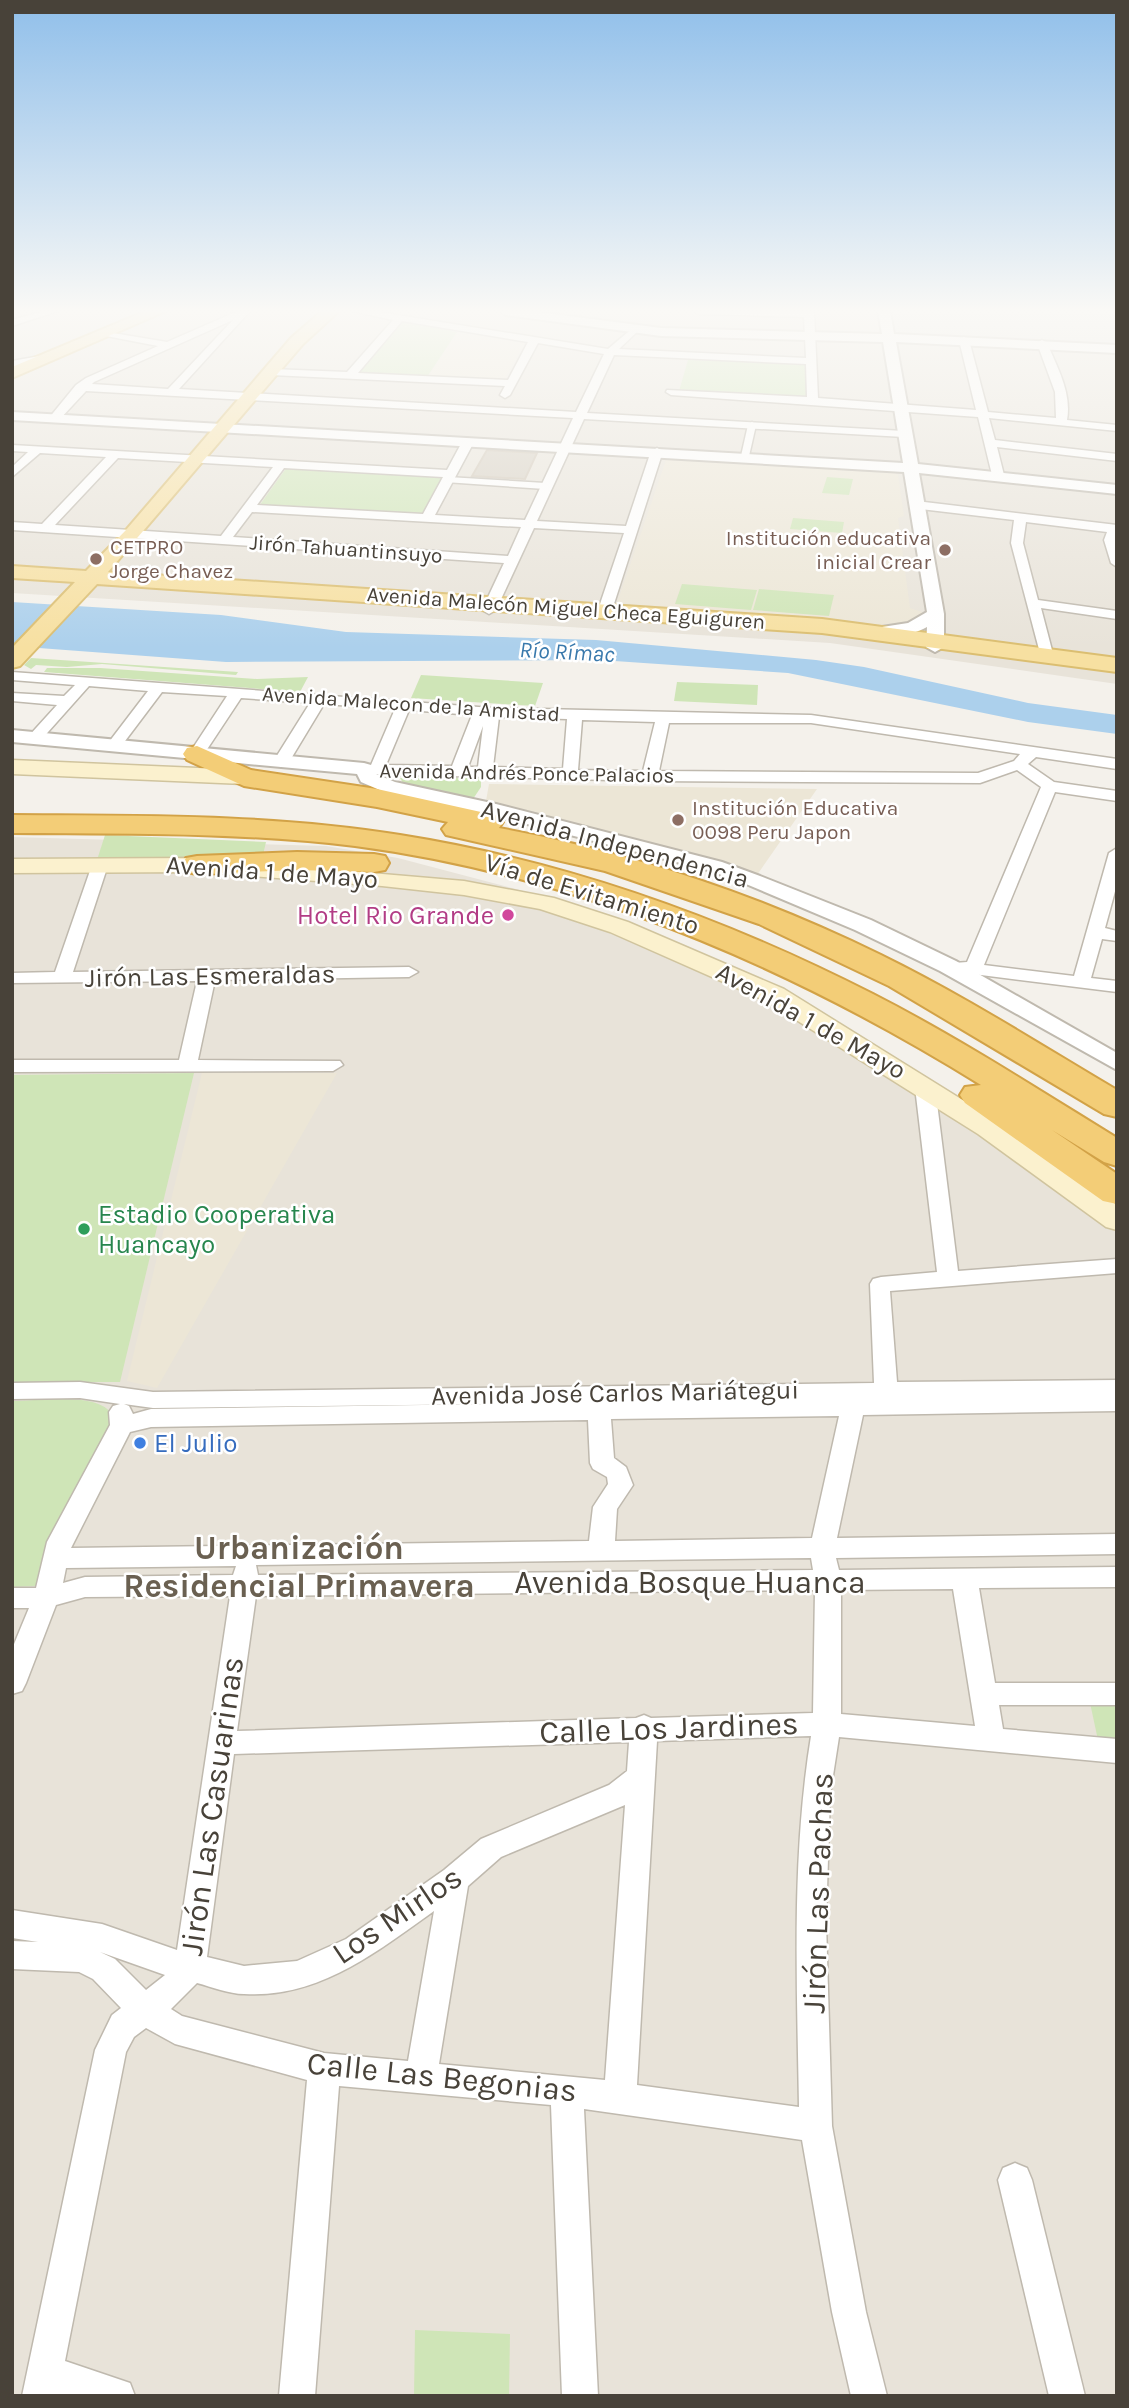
<svg xmlns="http://www.w3.org/2000/svg" width="1129" height="2408" font-family="Karla,sans-serif">
	<rect width="100%" height="100%" fill="#f4f1eb"/>
	<g fill="#e8e3d9">
		<path d="M12 311H1117V684L830 643 12 593Z"/>
		<path d="M12 837 326 846 398 858 595 910 689 947 808 1005 1117 1212V2396H12Z"/>
	</g>
	<path fill="#e4e1dc" d="M882 311H1117V350L886 338Z"/>
	<g fill="#ece6d6">
		<path d="M457 332 524 343 504 381 428 377Z"/>
		<path d="M673 457 892 471 898 475 904 516 898 518 910 608 922 612V616L915 624 872 629 863 622 617 603 666 460Z"/>
		<path d="M489 784 817 789 757 875 635 839 486 801Z"/>
		<path d="M202 1073H337L157 1388 127 1381Z"/>
	</g>
	<g fill="#cfe5b7">
		<path d="M402 321 457 332 427 377 356 374Z"/>
		<path d="M688 360 808 363V398L679 391Z"/>
		<path d="M287 467 437 477 442 479 424 515 259 506Z"/>
		<path d="M827 477 853 479 849 495 822 493Z"/>
		<path d="M793 518 844 522 842 533 790 529Z"/>
		<path d="M682 584 757 590 751 610 675 604Z"/>
		<path d="M759 589 834 595 829 616 753 610Z"/>
		<path d="M31 658 238 672 236 675 102 664 67 667 36 665 31 669 24 665Z"/>
		<path d="M47 668H100L257 679 308 677 300 692 44 672Z"/>
		<path d="M421 675 543 683 535 706 411 698Z"/>
		<path d="M677 682 758 685 757 705 674 701Z"/>
		<path d="M400 778H481V787L473 799 403 783Z"/>
		<path d="M105 835 266 842 263 855 97 860Z"/>
		<path d="M194 1073 120 1382H12V1075Z"/>
		<path d="M12 1401C38 1401 106 1390 114 1419L51 1543 36 1586 12 1587Z"/>
		<path d="M1089 1698 1117 1699V1745H1099Z"/>
		<path d="M415 2330 510 2334 509 2396H414Z"/>
	</g>
	<path fill="#acd0ec" d="M12 602 221 615 346 632 596 640 816 660 864 667 1028 703 1117 715V734L1028 722 788 673 600 660 226 662 12 646Z"/>
	<path fill="#d5cec1" stroke="#cfc5b5" stroke-width="2" d="M487 450 537 453 525 479 472 476Z"/>
	<g fill="none" stroke-linecap="round" stroke-linejoin="round">
		<g stroke="#bfb9ae" stroke-width="3">
			<g id="pedestrian">
				<path d="M752 422 756 425 749 456 745 459 741 456 748 425Z"/>
				<path d="M448 477 545 483 549 486 545 489 445 482 444 480Z"/>
			</g>
		</g>
		<g stroke="#bfb9ae" stroke-width="3">
			<g id="minor">
				<path d="M44 311H58L12 326V320Z"/>
				<path d="M238 311H250L179 389 576 412 604 354 538 343 510 395 505 398 500 395 505 386 271 375 266 372 271 369 347 372 393 320 352 311H373L608 349 634 327 639 330 619 349 806 358 804 317 699 314 694 311H814L818 398 976 410 959 340 964 337 969 340 988 412 1056 418 1055 392 1037 343 1042 340 1047 343C1057 367 1072 393 1067 420L1117 425V431L989 418 995 440 1117 454V461L997 447 1004 475 998 479 992 475 978 417 671 395 666 392 667 390 807 397 806 364 614 355 587 413 904 431 910 434 904 437 584 419 537 521 626 526 651 451 657 448 663 451 612 610 605 614 598 610 624 533 534 528 496 610 489 614 482 610 504 563 12 530V522L42 524 106 457 40 453 12 477V467L28 452 12 451V445L447 470 462 442 468 439 474 442 435 515 525 520 573 418 86 391 59 420 49 418 76 385 86 378 158 346 101 335V331L167 342ZM233 320 168 389 92 384 94 382ZM402 321 528 342 508 380 358 373ZM118 458 273 467 221 536 55 525ZM284 468 443 477 423 514 257 505ZM252 512 521 527 508 556 233 537Z"/>
				<path d="M40 356 44 357V361L12 367V361Z"/>
				<path d="M916 501 1117 525V567L1111 563 1104 540 1107 532 1026 522 1023 543 1038 600 1117 611V619L1041 608 1053 654 1041 657 1011 543 1014 520 912 508 910 505Z"/>
				<path d="M12 672 492 708 811 715 1117 759V769L1036 757 1028 764 1054 782 1117 791V801L1055 792 984 965 1074 976 1109 853 1117 848V884L1105 928 1117 931V941L1102 939 1091 978 1117 981V992L973 974 954 971 951 967 954 963 967 962 1041 787 1017 770 980 783 650 781 364 774 356 769 359 766 371 765 395 709 324 704 289 762 281 767 273 762 310 703 241 698 202 757 197 759 189 754 227 696 162 692 119 749 114 751 106 746 148 691 89 686 40 741 35 743 27 738 57 705 12 701V693L64 696 75 685 12 680ZM409 710 472 715 452 766 386 765ZM499 717 567 719 563 769 493 767ZM582 720 655 722 643 771 578 770ZM669 723H811L1020 754 1014 761 978 773 659 771ZM483 726 478 767H468Z"/>
				<path d="M100 860 108 865 73 972 409 967 418 972 409 977 215 980 198 1060 340 1061 343 1065 333 1071 12 1072V1060H179L197 981 12 983V973L55 972 92 865Z"/>
				<path d="M925 1081 935 1087 958 1271 1117 1259V1273L890 1291 897 1382 1117 1380V1411L863 1415 837 1538 1117 1534V1554L836 1558 839 1570 1117 1567V1587L979 1588 995 1683H1117V1705H999L1003 1729 1117 1739V1763L839 1737 830 1795 826 1922 832 2126 866 2312 887 2396H851L832 2312 802 2140 584 2109 598 2396H562L551 2105 339 2086 315 2396H279L307 2080 175 2044 146 2028 134 2037 126 2052 65 2361 130 2383 135 2396H22L95 2050 112 2015 121 2008 93 1979 79 1972 12 1969V1941L38 1942 12 1938V1910L102 1924 177 1950 230 1596 85 1597 56 1605 26 1683 22 1691 12 1694V1649L29 1608H12V1588H36L47 1542 110 1425 109 1412 113 1406 120 1404 80 1398 12 1399V1383L80 1382 153 1392 874 1383 870 1284 873 1279 881 1277 937 1272 915 1087ZM124 1404 153 1408 491 1404 151 1409 133 1414 129 1406ZM839 1416 812 1538 615 1541 617 1509 633 1485 626 1467 614 1458 611 1419ZM588 1420 590 1463 593 1469 607 1477 608 1484 593 1507 589 1541 71 1548 130 1432 151 1427ZM811 1558 813 1570 258 1575 256 1565ZM236 1566 233 1575 85 1577 63 1583 66 1568ZM953 1589 975 1726 841 1714V1590ZM815 1590 813 1713 651 1718 644 1715 636 1718 237 1731 256 1596ZM811 1736C791 1859 797 1983 799 2107L637 2085 657 1741ZM629 1742 627 1771 609 1785 481 1839 444 1870 346 1939 297 1961 244 1966 207 1957 234 1754ZM625 1805 605 2080 439 2064 468 1886 501 1857ZM434 1911 408 2061 324 2053 182 2016 171 2009 197 1983C212 1987 229 1994 244 1994 318 1999 378 1951 434 1911ZM100 1952 165 1975 146 1990 115 1959Z"/>
				<path d="M1015 2163 1027 2168 1032 2180 1085 2396H1049L998 2180 1003 2168Z"/>
			</g>
		</g>
		<g stroke="#bfb9ae" stroke-width="4">
			<g id="tertiary">
				<path d="M500 311H530L661 328 882 334 878 311H890L894 334 1117 345V353L896 342 918 464 1117 485V494L919 473 944 614V647L935 652 926 647 927 627C915 634 885 642 873 632L882 627 908 623 927 612 904 472 12 420V412L903 463 883 342 661 336 506 315Z"/>
				<path d="M12 730 364 763 371 765 376 774 395 782 496 804 722 862 760 876 871 920 956 961 1117 1053V1070L940 971 855 930 746 884 708 870 495 816 382 791 361 782 357 774 12 742Z"/>
			</g>
		</g>
		<g stroke="#d0c49e" stroke-width="3">
			<g id="secondary">
				<path d="M12 760 244 770 255 777 244 784 12 774Z"/>
				<path d="M197 858 464 881 554 898 628 922 784 989 998 1122 1117 1205V1230L1106 1227 978 1134 766 1001 610 932 540 909 464 895 382 886 197 872 12 873V859Z"/>
			</g>
		</g>
		<g stroke="#dbbe71" stroke-width="4">
			<g id="primary">
				<path d="M146 311H166L12 378V367Z"/>
				<path d="M322 311H339L303 344 108 572 822 619 1117 658V672L822 633 97 584 20 666 12 668V648L75 582 12 578V566L86 571 126 530 291 338Z"/>
			</g>
		</g>
		<g stroke="#d2a247" stroke-width="4">
			<g id="motorway">
				<path d="M197 746 251 770 377 789 499 816 503 822 499 828C631 852 761 896 881 955 963 995 1039 1044 1117 1090V1117L1104 1114 889 986 759 924 605 871 446 835 442 829 448 822 377 807 244 786 187 760 183 754 187 748Z"/>
				<path d="M12 815C142 816 272 814 400 835 565 861 724 918 873 994 957 1037 1036 1088 1117 1138V1166L1104 1162 1052 1130 1117 1174V1204L1103 1201 965 1103 960 1095 965 1087 981 1085C789 966 581 876 355 846 242 832 126 834 12 833Z"/>
				<path d="M297 852 374 854 385 856 389 863 385 870 374 872 297 870 197 874 186 872 182 865 186 858 197 856Z"/>
			</g>
		</g>
		<use href="#pedestrian" fill="#fff" fill-rule="evenodd"/>
		<use href="#minor" fill="#fff" fill-rule="evenodd"/>
		<use href="#tertiary" fill="#fff" fill-rule="evenodd"/>
		<use href="#secondary" fill="#fbf1ce" fill-rule="evenodd"/>
		<use href="#primary" fill="#f7e0a1" fill-rule="evenodd"/>
		<use href="#motorway" fill="#f3cd77" fill-rule="evenodd"/>
	</g>
	<linearGradient id="sky" x2="0" y2="1"><stop stop-color="#90bfea"/><stop offset="0.48" stop-color="#faf9f6"/><stop offset="1" stop-color="#faf9f6" stop-opacity="0"/></linearGradient>
	<rect width="1129" height="648" fill="url(#sky)"/>
	<g fill="#8d6e63" stroke="#fff" stroke-width="2.5">
		<circle cx="945" cy="550" r="7"/>
		<circle cx="96" cy="559" r="7"/>
		<circle cx="678" cy="820" r="7"/>
	</g>
	<circle fill="#d1479c" stroke="#fff" stroke-width="2.5" cx="508" cy="915" r="7"/>
	<circle fill="#2e9e5b" stroke="#fff" stroke-width="2.5" cx="84" cy="1229" r="7"/>
	<circle fill="#3f7fe0" stroke="#fff" stroke-width="2.5" cx="140" cy="1443" r="7"/>
	<g text-anchor="middle" dominant-baseline="central" stroke-width="5" stroke-linejoin="round" paint-order="stroke">
		<g font-size="21" fill="#785e54" stroke="#fff" text-anchor="start">
			<text x="931" y="538" text-anchor="end">Institución educativa<tspan x="931" dy="24">inicial Crear</tspan></text>
			<text x="110" y="547">CETPRO<tspan x="110" dy="24">Jorge Chavez</tspan></text>
			<text x="692" y="808">Institución Educativa<tspan x="692" dy="24">0098 Peru Japon</tspan></text>
		</g>
		<g font-size="21" fill="#484239" stroke="#fff">
			<text transform="translate(346 549) rotate(4)">Jirón Tahuantinsuyo</text>
			<text transform="translate(566 608) rotate(4)">Avenida Malecón Miguel Checa Eguiguren</text>
			<text transform="translate(411 704) rotate(4)">Avenida Malecon de la Amistad</text>
			<text transform="translate(527 773) rotate(1)">Avenida Andrés Ponce Palacios</text>
		</g>
		<g font-size="23" font-style="italic" fill="#3979ac" stroke="#fff">
			<text transform="translate(567 652) rotate(3)">Río Rímac</text>
		</g>
		<g font-size="26" fill="#484239" stroke="#fff">
			<text transform="translate(615 844) rotate(15)">Avenida Independencia</text>
			<text transform="translate(272 872) rotate(4)">Avenida 1 de Mayo</text>
			<text transform="translate(592 894) rotate(17)">Vía de Evitamiento</text>
			<text transform="translate(210 976) rotate(-1)">Jirón Las Esmeraldas</text>
			<text transform="translate(811 1021) rotate(29)">Avenida 1 de Mayo</text>
			<text transform="translate(615 1393) rotate(-1)">Avenida José Carlos Mariátegui</text>
		</g>
		<g font-size="26" fill="#b23c85" stroke="#fff" text-anchor="end">
			<text x="494" y="915">Hotel Rio Grande</text>
		</g>
		<g font-size="26" fill="#27864d" stroke="#fff" text-anchor="start">
			<text x="98" y="1214">Estadio Cooperativa<tspan x="98" dy="30">Huancayo</tspan></text>
		</g>
		<g font-size="26" fill="#366cbe" stroke="#fff" text-anchor="start">
			<text x="154" y="1443">El Julio</text>
		</g>
		<g font-size="32" fill="#484239" stroke="#fff">
			<text x="690" y="1582">Avenida Bosque Huanca</text>
			<text transform="translate(669 1728) rotate(-2)">Calle Los Jardines</text>
			<text transform="translate(212 1806) rotate(-82)">Jirón Las Casuarinas</text>
			<text transform="translate(818 1893) rotate(-88)">Jirón Las Pachas</text>
			<text transform="translate(397 1915) rotate(-34)">Los Mirlos</text>
			<text transform="translate(442 2077) rotate(6)">Calle Las Begonias</text>
		</g>
		<g font-size="33" font-weight="bold" fill="#6a6051" stroke="#fff">
			<text x="299" y="1548">Urbanización<tspan x="299" dy="38">Residencial Primavera</tspan></text>
		</g>
	</g>
	<rect width="1129" height="2408" fill="none" stroke="#484239" stroke-width="28"/>
</svg>
